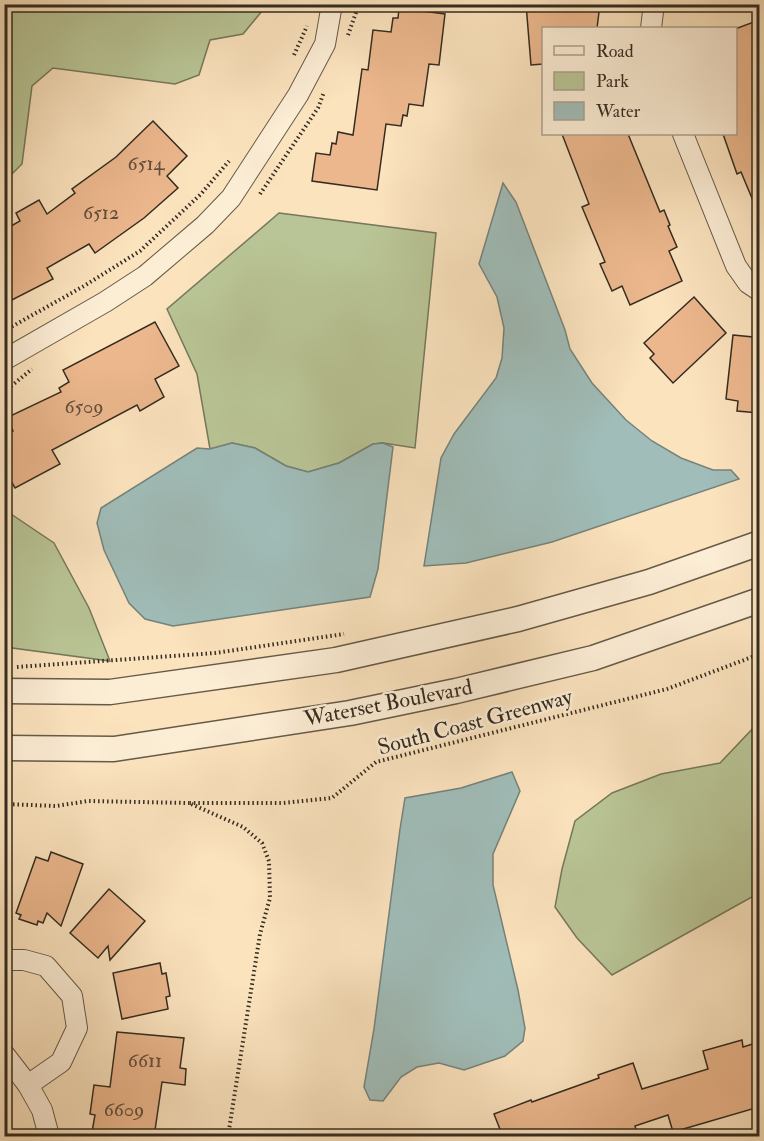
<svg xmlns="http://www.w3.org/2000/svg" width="764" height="1141" font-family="'IM FELL Double Pica',serif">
	<rect width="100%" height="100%" fill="#fbe3be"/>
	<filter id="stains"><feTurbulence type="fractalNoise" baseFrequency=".00333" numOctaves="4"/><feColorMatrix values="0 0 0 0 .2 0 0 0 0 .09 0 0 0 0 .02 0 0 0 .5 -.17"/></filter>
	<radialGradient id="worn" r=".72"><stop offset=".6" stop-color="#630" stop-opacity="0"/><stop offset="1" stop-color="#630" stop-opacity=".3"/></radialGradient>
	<g fill="#b9c596" stroke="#76785c" stroke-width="1.5">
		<path d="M5 4H267V5L243 34 210 40 199 75 175 84 53 68 32 86 22 164 5 181Z"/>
		<path d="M279 213 436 233 415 448 383 443 373 444 339 463 308 472 286 466 255 448 232 443 210 449 197 374 167 309Z"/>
		<path d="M5 510 54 543 89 608 110 661 5 647Z"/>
		<path d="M759 722V893L612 975 577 938 555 907 562 869 575 821 612 793 661 774 720 763Z"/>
	</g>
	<g fill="#a0bdb9" stroke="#75837c" stroke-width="1.5">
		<path d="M503 183 516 202 565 330 570 349 592 383 626 420 652 441 681 458 713 470H731L739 479 552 542 466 563 424 566 441 458 454 434 496 378 502 358 504 328 497 297 479 264Z"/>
		<path d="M232 443 255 448 286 466 308 472 339 463 373 444 383 443 393 447 378 569 370 597 173 626 145 619 129 603 104 550 97 523 101 508 197 448 210 449Z"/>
		<path d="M512 772 520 791 493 854V885L518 990 525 1028 523 1041 505 1056 464 1070 439 1063 417 1067 401 1077 383 1101 370 1100 364 1087 374 1029 400 829 405 798 461 788Z"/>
	</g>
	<g fill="#ecb78d" stroke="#342c21" stroke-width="1.5">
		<path d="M526 4H600L597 28H543V64L531 65Z"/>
		<path d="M399 8 445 14 439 65 429 64 423 106 409 104 407 116 403 115 401 126 386 124 377 190 312 181 316 153 330 155 332 143 336 144 338 132 353 135 362 69 368 70 373 30 391 32 393 18H398Z"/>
		<path d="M759 20V215L741 172 737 174 723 134H735V29Z"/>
		<path d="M153 121 187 156 167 176 178 188 144 218 95 253 89 244 47 268 53 279 4 304V230L20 221 16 213 39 200 47 214 75 193 72 189 116 157Z"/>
		<path d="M562 134H628L660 212 664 210 670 225 668 226 677 247 669 251 682 281 630 305 622 286 612 291 600 264 605 262 582 207 589 204Z"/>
		<path d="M694 297 726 333 673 383 650 358 654 354 644 343Z"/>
		<path d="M155 322 179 366 155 379 164 397 140 411 137 405 52 450 60 464 15 488 4 469V435L13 431 6 418 61 392 59 388 69 382 63 370Z"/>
		<path d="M733 335 753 337V343L759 344V413L737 411 738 401 726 399Z"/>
		<path d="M51 852 83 864 61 926 47 913 43 923 38 921 37 925 19 919 21 915 16 913 36 857 48 861Z"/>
		<path d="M109 889 145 921 110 960 108 946 98 958 70 933Z"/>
		<path d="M160 963 162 974 166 973 170 996 166 997 168 1009 122 1019 113 973Z"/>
		<path d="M117 1032 184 1038 180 1068 186 1069 185 1085 162 1082 154 1137H124L92 1132 95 1115 90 1114 94 1085 110 1087Z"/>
		<path d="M742 1040 743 1047 759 1042V1107L673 1132 668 1115 635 1126 638 1137H503L494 1114 531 1100 532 1102 599 1078 598 1075 633 1063 642 1089 708 1069 703 1051Z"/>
	</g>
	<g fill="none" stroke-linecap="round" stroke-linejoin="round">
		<g stroke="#665a48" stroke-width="22">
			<g id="minor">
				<path d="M651 28 654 4"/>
				<path d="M683 134 736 266 748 283 760 291"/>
				<path d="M4 360 105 302 145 276 205 225 231 198 298 95 325 44 332 4"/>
				<path d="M4 960H24L46 966 72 996 77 1028 61 1062 28 1085"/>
				<path d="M4 1054 28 1085 42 1110 49 1136"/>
			</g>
		</g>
		<g stroke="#665a48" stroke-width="27">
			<g id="tertiary">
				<path d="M4 691 110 692 336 660 518 619 649 582 760 543"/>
				<path d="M4 748 114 749 350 713 456 691 593 658 760 600"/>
			</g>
		</g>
		<g stroke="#342c21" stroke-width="4" stroke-dasharray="1.5 3" stroke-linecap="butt">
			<path d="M348 35 359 4"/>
			<path d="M294 55 307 26"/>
			<path d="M260 194 318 108 324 92"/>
			<path d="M4 331 84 286 140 251 201 194 229 161"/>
			<path d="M4 392 32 369"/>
			<path d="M17 667 215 653 344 634"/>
			<path d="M4 804 56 806 88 801 189 803"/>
			<path d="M228 1136 260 934 270 898 269 861 262 843 243 827 189 803H283L332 798 376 762 667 689 760 654"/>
		</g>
		<use href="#minor" stroke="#fcedd5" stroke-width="20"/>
		<use href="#tertiary" stroke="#fcedd5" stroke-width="24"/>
	</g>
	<g text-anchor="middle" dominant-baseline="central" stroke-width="5" stroke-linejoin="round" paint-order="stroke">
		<g font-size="20" fill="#624f3c">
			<text x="146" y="163">6514</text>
			<text x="101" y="212">6512</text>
			<text x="84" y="406">6509</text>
			<text x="145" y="1060">6611</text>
			<text x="124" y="1109">6609</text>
		</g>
		<g font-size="22" fill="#342c21" stroke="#fcedd5">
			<text transform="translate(388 703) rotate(-11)">Waterset Boulevard</text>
			<text transform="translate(475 722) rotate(-15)">South Coast Greenway</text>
		</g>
	</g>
	<rect width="764" height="1141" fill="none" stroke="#fbe3be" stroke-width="24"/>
	<rect x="6" y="6" width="752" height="1129" fill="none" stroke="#342c21" stroke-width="3"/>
	<rect x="12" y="12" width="740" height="1117" fill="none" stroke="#342c21" stroke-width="1.5"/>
	<rect x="542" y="27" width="195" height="108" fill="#fcedd5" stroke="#aca08d" stroke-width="1.5"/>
	<rect x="554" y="46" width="30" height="9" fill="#fcedd5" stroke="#aca08d" stroke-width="1.5"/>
	<text x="596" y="57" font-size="18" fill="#342c21">Road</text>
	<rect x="554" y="72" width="30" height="18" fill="#b9c596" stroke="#aca08d" stroke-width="1.5"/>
	<text x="596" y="87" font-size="18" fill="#342c21">Park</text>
	<rect x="554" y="102" width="30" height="18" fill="#a0bdb9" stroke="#aca08d" stroke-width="1.5"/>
	<text x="596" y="117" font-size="18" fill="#342c21">Water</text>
	<rect width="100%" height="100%" filter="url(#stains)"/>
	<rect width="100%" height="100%" fill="url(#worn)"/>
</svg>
